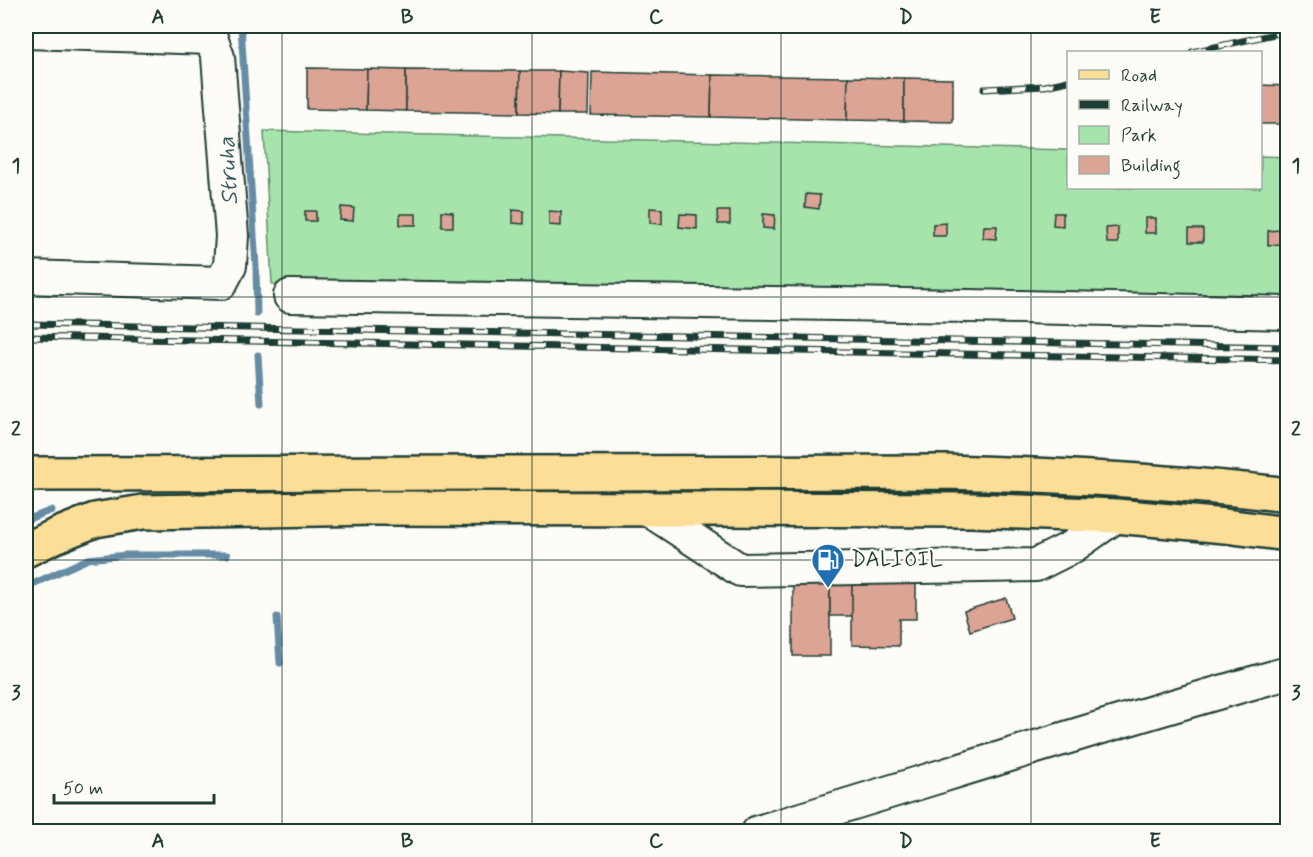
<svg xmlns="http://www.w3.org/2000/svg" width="1313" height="857" font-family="Mynerve,sans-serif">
	<rect width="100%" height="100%" fill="#fdfcf7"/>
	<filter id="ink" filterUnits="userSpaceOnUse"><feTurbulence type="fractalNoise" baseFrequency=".0167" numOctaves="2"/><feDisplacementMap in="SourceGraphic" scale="12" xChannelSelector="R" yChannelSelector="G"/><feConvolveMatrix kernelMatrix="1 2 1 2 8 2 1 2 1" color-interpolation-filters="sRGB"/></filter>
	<g filter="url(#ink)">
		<path fill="#a7e4ab" stroke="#639070" stroke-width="1.5" d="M264 131 1068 150V188H1260L1261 156 1287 157V307L689 297 272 284Z"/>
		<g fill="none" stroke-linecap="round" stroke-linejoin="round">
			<g stroke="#658ca4" stroke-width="7">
				<path d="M241 26 256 267 257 314"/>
				<path d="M258 355 261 404"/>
				<path d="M26 520 52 510"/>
				<path d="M26 587 88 559 126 555H227"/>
				<path d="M277 617 280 663"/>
			</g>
		</g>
		<g fill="#dca495" stroke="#1f3d34" stroke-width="1.5">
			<path d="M307 68 367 69 366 110 307 109Z"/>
			<path d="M367 69 406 70V111L366 110Z"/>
			<path d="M406 70 520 71 519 113 406 111Z"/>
			<path d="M520 71H559L558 114 519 113Z"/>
			<path d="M559 71 589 73 588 114H558Z"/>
			<path d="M592 72 712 75 711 117 591 115Z"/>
			<path d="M712 75 848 77 847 120 711 117Z"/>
			<path d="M848 77 904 78V121L847 120Z"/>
			<path d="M904 78 953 79V122L904 121Z"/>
			<path d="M1260 85 1288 86V124H1260Z"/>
			<path d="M806 194 820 195 819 209 805 207Z"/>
			<path d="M341 207 354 208 353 221 340 220Z"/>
			<path d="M650 208 662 209V224L650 223Z"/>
			<path d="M512 210 524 211V224L512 223Z"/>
			<rect x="305" y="211" width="11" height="10"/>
			<path d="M442 211 453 212V227H442Z"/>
			<path d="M549 211 561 212V226L549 225Z"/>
			<path d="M717 211H730V224H718Z"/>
			<path d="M1054 213H1063V226L1053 225Z"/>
			<rect x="400" y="214" width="16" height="11"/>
			<path d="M680 214 697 215V229L679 227Z"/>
			<path d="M763 214 775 215 774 229 763 228Z"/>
			<rect x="1145" y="218" width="11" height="15"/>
			<path d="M946 223V236H933V224Z"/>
			<path d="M984 226H997L996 239 983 238Z"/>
			<path d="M1118 227V243H1107L1106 228Z"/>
			<rect x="1189" y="229" width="14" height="13"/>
			<path d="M1280 230V244L1268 245V231Z"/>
			<rect x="793" y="555" width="37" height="101"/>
			<path d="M830 577H852L853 616H830Z"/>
			<path d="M852 577 916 578V619H899V646L852 645Z"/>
			<path d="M1006 598 1012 618 970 631 964 611Z"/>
		</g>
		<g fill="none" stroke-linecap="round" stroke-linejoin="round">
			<g stroke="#1f3d34" stroke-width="36">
				<g id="minor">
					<path d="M26 32 211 38 218 57 232 236 230 266 221 283 26 277"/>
					<path d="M290 296 970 306 1288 313"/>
					<path d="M646 508 740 570 1036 565 1072 547 1116 516"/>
					<path d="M758 832C935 779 1110 722 1288 673"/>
				</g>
			</g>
			<g stroke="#1f3d34" stroke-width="38">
				<g id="major">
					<path d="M26 474 945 472C1059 475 1174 481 1288 495"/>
					<path d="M26 550 55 536 95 520 143 512 377 508 972 510 1116 516 1225 526 1288 534"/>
				</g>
			</g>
			<use href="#minor" stroke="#fdfcf7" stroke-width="32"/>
			<use href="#major" stroke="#fcde96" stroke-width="33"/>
			<g stroke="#1f3d34" stroke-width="7">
				<g id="rail">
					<path d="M1192 52 1288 31"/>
					<path d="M984 89 1045 86 1068 81"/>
					<path d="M26 324 1288 347"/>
					<path d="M26 337 1288 360"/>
				</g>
			</g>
			<use href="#rail" stroke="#fdfcf7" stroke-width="4.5" stroke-dasharray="14" stroke-linecap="butt"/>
		</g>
	</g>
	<path fill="none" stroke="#1f3d34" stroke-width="1.5" stroke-opacity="0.55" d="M282 26V832M532 26V832M781 26V832M1031 26V832M26 297H1288M26 560H1288"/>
	<defs>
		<g id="fuel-pin" transform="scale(1.725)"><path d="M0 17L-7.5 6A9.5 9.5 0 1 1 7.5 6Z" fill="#1f6fb2" stroke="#fdfcf7"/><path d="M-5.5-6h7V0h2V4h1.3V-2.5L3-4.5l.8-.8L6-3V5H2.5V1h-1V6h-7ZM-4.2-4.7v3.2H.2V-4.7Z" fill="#fff"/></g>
	</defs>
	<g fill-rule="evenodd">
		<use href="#fuel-pin" x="828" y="560"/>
	</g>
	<g text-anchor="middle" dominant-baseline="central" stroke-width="4.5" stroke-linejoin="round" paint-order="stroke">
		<g font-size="22" fill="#1f3d34" stroke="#fdfcf7" text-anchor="start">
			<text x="851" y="560">DALIOIL</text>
		</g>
		<g font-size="24" font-style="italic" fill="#3c5e62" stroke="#fdfcf7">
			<text transform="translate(229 171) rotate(-93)">Struha</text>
		</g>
	</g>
	<rect width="1313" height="857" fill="none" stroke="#fdfcf7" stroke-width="66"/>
	<rect x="1067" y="51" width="195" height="138" fill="#fdfcf7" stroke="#a4b0a9" stroke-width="1.5"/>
	<rect x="1079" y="70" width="30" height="9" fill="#fcde96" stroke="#a4b0a9" stroke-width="1.5"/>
	<text x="1121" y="81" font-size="18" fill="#1f3d34">Road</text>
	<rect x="1079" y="100" width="30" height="9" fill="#1f3d34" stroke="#a4b0a9" stroke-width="1.5"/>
	<text x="1121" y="111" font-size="18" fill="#1f3d34">Railway</text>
	<rect x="1079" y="126" width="30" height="18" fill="#a7e4ab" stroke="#a4b0a9" stroke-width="1.5"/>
	<text x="1121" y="141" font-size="18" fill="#1f3d34">Park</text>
	<rect x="1079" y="156" width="30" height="18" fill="#dca495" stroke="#a4b0a9" stroke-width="1.5"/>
	<text x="1121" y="171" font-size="18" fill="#1f3d34">Building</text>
	<path d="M54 794v9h160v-9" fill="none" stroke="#1f3d34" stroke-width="3"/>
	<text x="63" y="794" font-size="18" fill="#1f3d34" stroke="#fdfcf7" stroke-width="4.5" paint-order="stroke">50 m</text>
	<rect x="33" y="33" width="1247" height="791" fill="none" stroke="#1f3d34" stroke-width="2"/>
	<g font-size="20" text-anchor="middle" font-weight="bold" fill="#1f3d34">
		<text x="158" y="23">A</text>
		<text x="407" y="23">B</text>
		<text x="656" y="23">C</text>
		<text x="906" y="23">D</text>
		<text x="1155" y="23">E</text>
		<text x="16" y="172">1</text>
		<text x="1296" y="172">1</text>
		<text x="16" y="435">2</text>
		<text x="1296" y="435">2</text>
		<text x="16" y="699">3</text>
		<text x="1296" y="699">3</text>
		<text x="158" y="847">A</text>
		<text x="407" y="847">B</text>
		<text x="656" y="847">C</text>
		<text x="906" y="847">D</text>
		<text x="1155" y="847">E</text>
	</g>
</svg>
